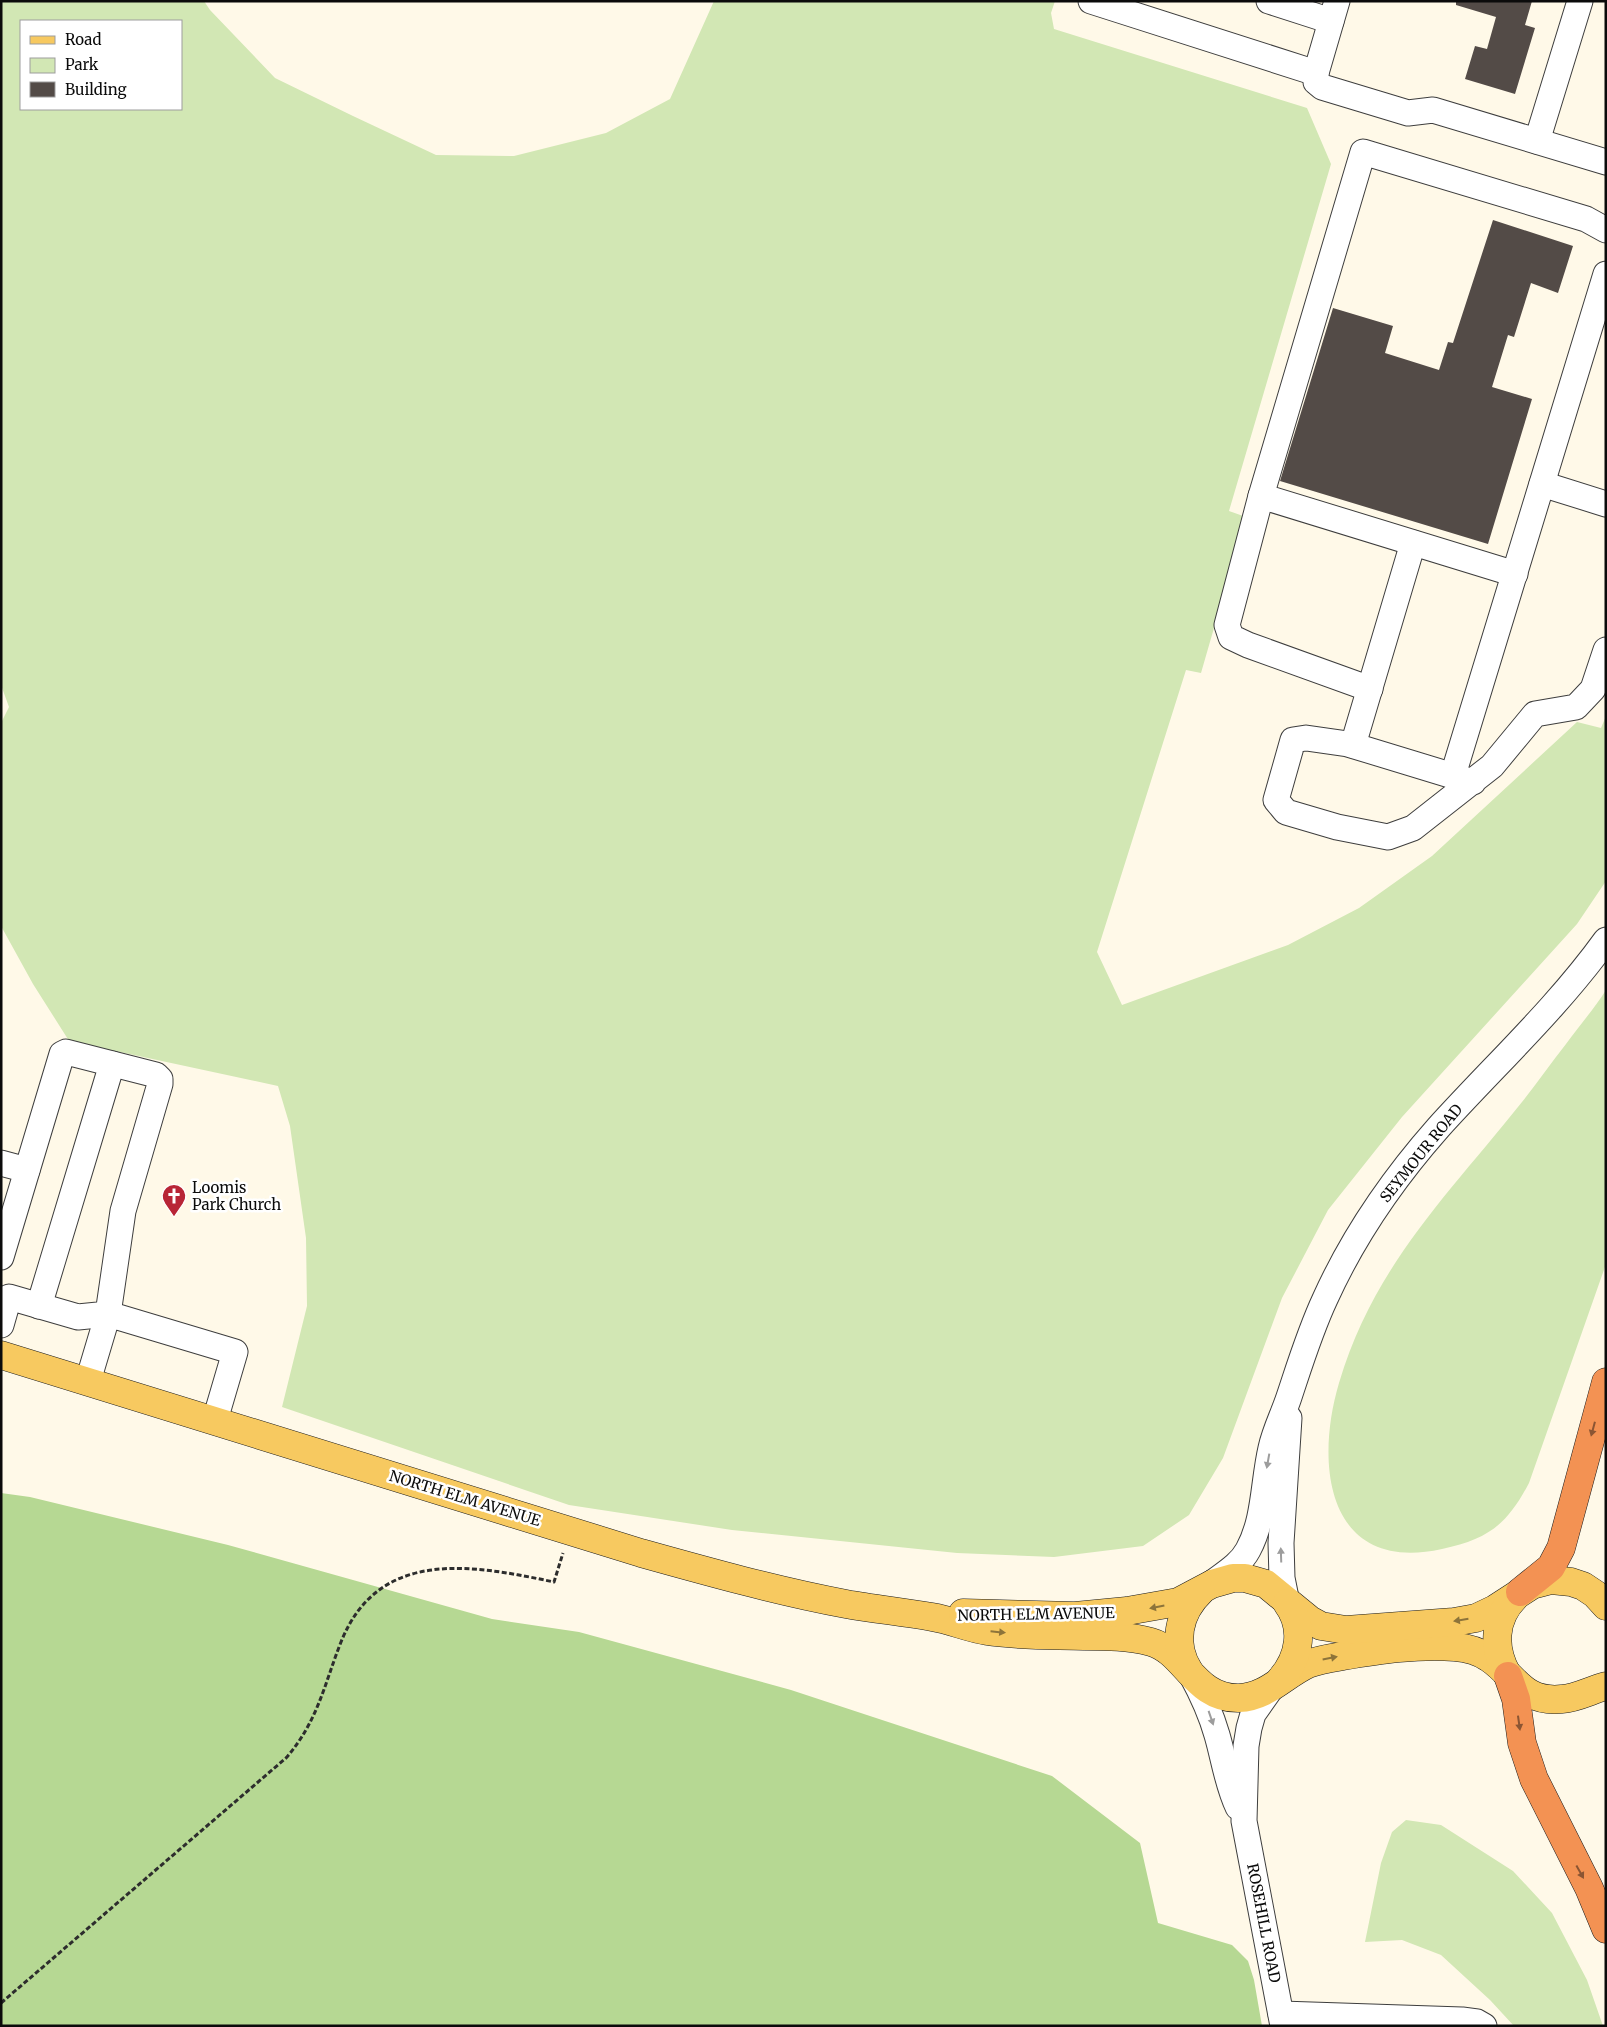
<svg xmlns="http://www.w3.org/2000/svg" width="1607" height="2027" font-family="Merriweather,serif">
	<rect width="100%" height="100%" fill="#fff9e8"/>
	<g fill="#d2e7b4" fill-rule="evenodd">
		<path d="M1 1H204L210 10 275 78 353 116 436 155 514 156 606 133 670 99 714 1H1055L1051 13 1054 29 1307 108 1331 164 1229 511 1246 517 1201 673 1186 670 1097 952 1122 1005 1288 945 1359 908 1432 856 1577 722 1601 728 1606 716V881L1577 924 1402 1117 1328 1210 1282 1298 1223 1458 1189 1515 1143 1546 1054 1557 957 1553 732 1530 569 1505 282 1407 307 1306 306 1238 290 1126 278 1086 120 1052 71 1044 33 984 1 926V723L9 707 1 685ZM21 21H181V109H21Z"/>
		<path d="M1606 990V1264L1529 1483C1507 1525 1488 1539 1442 1549 1328 1574 1314 1467 1339 1383 1374 1265 1448 1195 1522 1102 1537 1083 1551 1063 1566 1044 1579 1026 1594 1009 1606 990Z"/>
		<path d="M1406 1820 1441 1825 1513 1871 1552 1913 1587 1980 1603 2026H1514L1490 2000 1441 1955 1402 1940 1365 1942 1381 1863 1392 1832Z"/>
	</g>
	<path fill="#b6d893" d="M1 1493 30 1497 228 1545 492 1619 579 1632 791 1690 1052 1776 1140 1843 1158 1923 1232 1945 1248 1961 1254 1980 1262 2026H1Z"/>
	<g fill="#534b47">
		<path d="M1456 1H1532L1525 25 1535 28 1515 94 1465 79 1475 46 1487 49 1496 17 1456 5Z"/>
		<path d="M1493 220 1573 246 1558 293 1531 283 1514 337 1508 335 1492 387 1532 399 1488 544 1280 481 1333 308 1393 326 1385 353 1439 370 1448 342 1453 343Z"/>
	</g>
	<g fill="none" stroke-linecap="round" stroke-linejoin="round">
		<g stroke="#3e3e3e" stroke-width="27">
			<g id="minor">
				<path d="M1091 1 1316 73"/>
				<path d="M1269 1 1331 21"/>
				<path d="M1337 1 1316 73V82L1322 87 1408 113 1433 110 1606 162"/>
				<path d="M1537 141 1580 1"/>
				<path d="M1542 484 1606 504"/>
				<path d="M1261 496 1227 625 1231 637 1248 645 1370 689"/>
				<path d="M1515 574 1261 496 1363 152 1586 219 1606 230"/>
				<path d="M1353 745 1413 543"/>
				<path d="M1453 775 1606 274"/>
				<path d="M1473 782 1348 744 1306 738 1293 740 1276 800 1286 812 1337 827 1388 837 1413 828 1492 766 1535 714 1576 707 1593 689 1606 650"/>
				<path d="M1 1163 27 1170"/>
				<path d="M1 1257 62 1054 66 1052 156 1075 160 1079V1084L123 1211 108 1314 78 1317 9 1297 1 1325"/>
				<path d="M39 1306 112 1064"/>
				<path d="M88 1381 108 1314 235 1352 215 1420"/>
				<path d="M1211 1584C1224 1574 1240 1565 1248 1550 1265 1519 1263 1482 1271 1448 1275 1430 1283 1415 1289 1397 1300 1364 1310 1331 1325 1299 1353 1237 1393 1179 1438 1128 1494 1066 1557 1008 1606 940"/>
				<path d="M1287 1603 1282 1578 1281 1543 1289 1418"/>
				<path d="M1191 1674C1202 1694 1211 1714 1217 1735 1224 1759 1227 1784 1238 1807"/>
				<path d="M1272 1687 1253 1714 1249 1728 1246 1746 1244 1821 1283 2026"/>
				<path d="M1281 2014 1462 2020 1477 2022 1484 2026"/>
			</g>
		</g>
		<g stroke="#1c1c1c" stroke-width="29">
			<g id="major">
				<path d="M1 1355 641 1553C709 1572 777 1591 846 1604 874 1609 904 1612 932 1617 951 1620 968 1628 987 1631 1019 1636 1052 1635 1084 1636 1107 1636 1129 1636 1151 1642 1186 1652 1194 1699 1239 1698 1267 1697 1284 1675 1308 1664 1318 1660 1331 1658 1343 1656 1379 1650 1418 1644 1455 1647 1467 1648 1479 1651 1489 1658 1516 1676 1522 1703 1562 1699 1577 1698 1591 1690 1606 1686"/>
				<path d="M963 1613 1075 1616 1127 1611 1178 1602 1212 1584 1233 1578H1245L1266 1584 1310 1620 1321 1626 1346 1630 1454 1622 1476 1618 1495 1609 1532 1585 1551 1580 1571 1582 1583 1586 1595 1594 1606 1606"/>
				<path d="M1189 1671C1172 1644 1178 1613 1201 1591"/>
				<path d="M1507 1674C1493 1649 1493 1619 1515 1597"/>
				<path d="M1281 1679C1300 1657 1305 1627 1287 1603"/>
			</g>
		</g>
		<g stroke="#1c1c1c" stroke-width="29">
			<g id="highway">
				<path d="M1520 1592 1551 1567 1561 1548 1606 1382"/>
				<path d="M1508 1676 1516 1699 1522 1743 1534 1779 1589 1888 1606 1929"/>
			</g>
		</g>
		<path stroke="#2d2d2d" stroke-width="3" stroke-dasharray="5 2.5" stroke-linecap="butt" d="M1 2003 286 1758C318 1721 324 1685 341 1642 379 1547 473 1565 554 1582L563 1553"/>
		<use href="#minor" stroke="#fff" stroke-width="25"/>
		<use href="#major" stroke="#f7c960" stroke-width="28"/>
		<use href="#highway" stroke="#f39253" stroke-width="28"/>
	</g>
	<defs><path id="oneway-solid" d="M-6-.8H1V-3.2L6.5 0L1 3.2V.8H-6Z" transform="scale(1.25)"/></defs>
	<g fill="#8b5533">
		<use href="#oneway-solid" transform="translate(1593 1429) rotate(105)"/>
		<use href="#oneway-solid" transform="translate(1519 1723) rotate(82)"/>
		<use href="#oneway-solid" transform="translate(1580 1872) rotate(61)"/>
	</g>
	<g fill="#9d9d9d">
		<use href="#oneway-solid" transform="translate(1268 1461) rotate(100)"/>
		<use href="#oneway-solid" transform="translate(1281 1555) rotate(-92)"/>
		<use href="#oneway-solid" transform="translate(1211 1718) rotate(71)"/>
	</g>
	<g fill="#8d743a">
		<use href="#oneway-solid" transform="translate(1157 1607) rotate(169)"/>
		<use href="#oneway-solid" transform="translate(1461 1620) rotate(171)"/>
		<use href="#oneway-solid" transform="translate(998 1632) rotate(6)"/>
		<use href="#oneway-solid" transform="translate(1330 1658) rotate(-11)"/>
	</g>
	<defs>
		<g id="church-pin" transform="scale(1.25)"><path d="M0 17L-7.5 6A9.5 9.5 0 1 1 7.5 6Z" fill="#b82536" stroke="#fff"/><path d="M-1.2-6h2.4v3.5h3.3v2.4h-3.3V6h-2.4V-.1h-3.3v-2.4h3.3Z" fill="#fff"/></g>
	</defs>
	<g fill-rule="evenodd">
		<use href="#church-pin" x="174" y="1196"/>
	</g>
	<g text-anchor="middle" dominant-baseline="central" stroke-width="5" stroke-linejoin="round" paint-order="stroke">
		<g font-size="15" fill="#0b0b0b" stroke="#fff">
			<text transform="translate(1421 1153) rotate(-51)">SEYMOUR ROAD</text>
			<text transform="translate(465 1498) rotate(17)">NORTH ELM AVENUE</text>
			<text transform="translate(1036 1614) rotate(-1)">NORTH ELM AVENUE</text>
			<text transform="translate(1264 1923) rotate(79)">ROSEHILL ROAD</text>
		</g>
		<g font-size="15" fill="#0b0b0b" stroke="#fff" text-anchor="start">
			<text x="192" y="1187">Loomis<tspan x="192" dy="17">Park Church</tspan></text>
		</g>
	</g>
	<rect width="1607" height="2027" fill="none" stroke="#0b0b0b" stroke-width="5"/>
	<rect x="20" y="20" width="162" height="90" fill="#ffffff" stroke="#9d9d9d"/>
	<rect x="30" y="36" width="25" height="8" fill="#f7c960" stroke="#9d9d9d"/>
	<text x="65" y="45" font-size="15" fill="#0b0b0b">Road</text>
	<rect x="30" y="58" width="25" height="15" fill="#d2e7b4" stroke="#9d9d9d"/>
	<text x="65" y="70" font-size="15" fill="#0b0b0b">Park</text>
	<rect x="30" y="82" width="25" height="15" fill="#534b47" stroke="#9d9d9d"/>
	<text x="65" y="95" font-size="15" fill="#0b0b0b">Building</text>
</svg>
